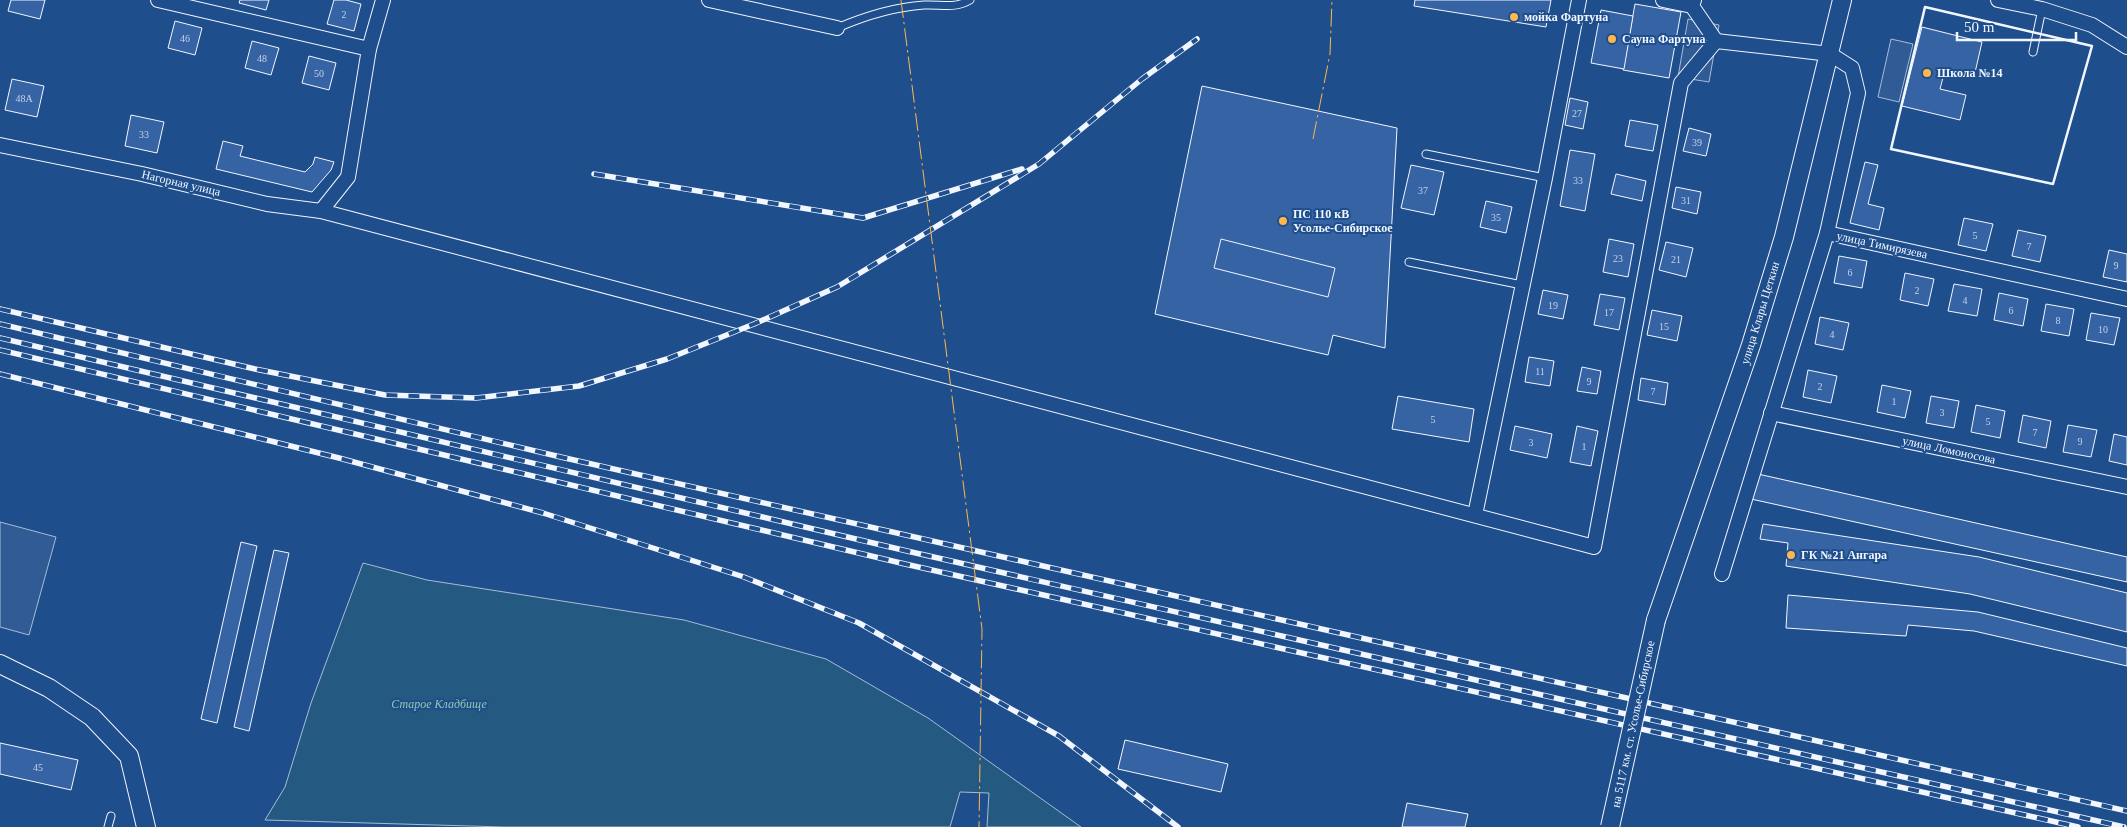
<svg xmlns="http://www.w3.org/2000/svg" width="2127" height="827" font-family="'Times New Roman',serif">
	<rect width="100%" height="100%" fill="#1f4e8c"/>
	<path fill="#245a82" stroke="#a8bbd7" d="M363 563 427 580 684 620 826 659 928 718 1081 827H987L989 793 960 792 950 827H504L265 820 285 787 311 703Z"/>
	<g fill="#305b95" stroke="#a8bbd7">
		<path d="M1688 19 1719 25 1709 82 1678 77Z"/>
		<path d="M1891 39 1913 44 1899 102 1878 97Z"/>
		<path d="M0 522 56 537 29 635 0 627Z"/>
	</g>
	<g fill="#3563a3" stroke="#f2f6ff">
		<path d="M11 0H45L40 19 8 11Z"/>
		<path d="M240 0H269L266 10 239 3Z"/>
		<path d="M334 0H346L361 4 354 31 327 24Z"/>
		<path d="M1415 0H1551L1546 27 1414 6Z"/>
		<path d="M1635 4 1681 12 1669 78 1623 70Z"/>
		<path d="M1601 10 1633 16 1624 69 1591 63Z"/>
		<path d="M175 21 202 28 195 55 168 48Z"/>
		<path d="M1922 27 1982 42 1974 77 1945 70 1940 89 1966 95 1960 120 1902 106Z"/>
		<path d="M252 41 279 48 271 75 245 68Z"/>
		<path d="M309 56 336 63 329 90 302 83Z"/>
		<path d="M12 79 44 86 37 117 5 110Z"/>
		<path d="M1202 86 1397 128 1385 348 1333 335 1328 355 1155 314Z"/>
		<path d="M1570 98 1588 102 1583 129 1565 125Z"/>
		<path d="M131 115 164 122 157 153 125 146Z"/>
		<path d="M1630 120 1658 125 1653 151 1625 146Z"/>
		<path d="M1689 128 1711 134 1706 156 1683 151Z"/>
		<path d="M223 141 243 146 240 156 305 172 313 164 315 157 334 162 331 170 312 192 216 169Z"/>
		<path d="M1570 150 1595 154 1585 211 1560 206Z"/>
		<path d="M1865 162 1878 165 1868 204 1884 208 1879 230 1850 223Z"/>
		<path d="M1411 165 1444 172 1434 215 1401 208Z"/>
		<path d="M1616 174 1646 181 1642 201 1611 194Z"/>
		<path d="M1676 187 1701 192 1697 214 1672 208Z"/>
		<path d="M1486 201 1512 207 1506 233 1480 227Z"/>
		<path d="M1964 218 1993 224 1986 251 1958 245Z"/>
		<path d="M2018 230 2046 236 2040 262 2012 256Z"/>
		<path d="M1221 239 1335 268 1328 297 1214 268Z"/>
		<path d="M1609 239 1634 244 1628 277 1603 272Z"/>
		<path d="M1666 242 1693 248 1686 277 1659 270Z"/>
		<path d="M2109 250 2127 254V282L2103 277Z"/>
		<path d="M1839 256 1867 261 1862 288 1834 283Z"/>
		<path d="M1905 273 1934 279 1928 306 1900 300Z"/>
		<path d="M1954 284 1982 289 1977 316 1948 311Z"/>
		<path d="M1543 290 1568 295 1563 319 1538 314Z"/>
		<path d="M1999 293 2028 299 2023 326 1994 320Z"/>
		<path d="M1600 294 1625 298 1619 330 1594 325Z"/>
		<path d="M2046 304 2074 309 2069 336 2041 331Z"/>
		<path d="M1652 310 1682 316 1677 341 1647 335Z"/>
		<path d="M2091 313 2120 318 2114 345 2086 340Z"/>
		<path d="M1820 317 1849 323 1843 350 1815 344Z"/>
		<path d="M1529 357 1554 361 1550 386 1525 382Z"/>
		<path d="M1582 367 1601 371 1597 394 1577 391Z"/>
		<path d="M1808 370 1837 376 1831 403 1803 397Z"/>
		<path d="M1641 378 1668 383 1665 405 1638 400Z"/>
		<path d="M1882 385 1911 391 1905 418 1877 412Z"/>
		<path d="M1398 396 1474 409 1469 442 1392 429Z"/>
		<path d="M1931 396 1959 401 1954 428 1926 423Z"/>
		<path d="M1976 405 2005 411 2000 438 1971 432Z"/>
		<path d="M2023 415 2051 421 2046 448 2018 442Z"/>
		<path d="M2068 425 2097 430 2091 457 2063 452Z"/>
		<path d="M1515 426 1552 434 1547 458 1510 450Z"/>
		<path d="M1577 426 1598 431 1591 466 1570 462Z"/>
		<path d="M2114 434 2127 437V465L2109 461Z"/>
		<path d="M1758 474 2127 557V582L1751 499Z"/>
		<path d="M1763 524 1979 557 2127 593V632L1970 594 1786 566 1788 543 1760 539Z"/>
		<path d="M241 542 257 546 217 723 201 719Z"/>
		<path d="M274 550 289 553 249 731 234 727Z"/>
		<path d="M1788 595 1978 612 2127 648V666L1974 631 1908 625 1906 636 1786 628Z"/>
		<path d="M1125 740 1228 764 1221 792 1118 769Z"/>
		<path d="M0 743 78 760 71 790 0 774Z"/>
		<path d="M1407 803 1468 814 1465 827H1402Z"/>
	</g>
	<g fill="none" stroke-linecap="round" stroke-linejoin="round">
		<g stroke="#f2f6ff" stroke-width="9">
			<g id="service">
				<path d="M837 28C865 16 894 7 924 5 941 4 955 9 970 0"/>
				<path d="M2033 52 2042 9"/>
				<path d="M1426 154 1545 178"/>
				<path d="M1409 262 1522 285"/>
				<path d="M108 827 111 816"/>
			</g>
		</g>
		<g stroke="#f2f6ff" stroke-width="16">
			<g id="minor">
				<path d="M158 0 369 49"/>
				<path d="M709 0 837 28"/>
				<path d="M1663 0 1692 6"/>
				<path d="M1998 0 2042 9 2092 25 2127 47"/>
				<path d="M1716 41 1830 54 1852 68 1858 93 1827 233 2127 299"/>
				<path d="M0 145 142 174 267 204 321 211 348 177 369 49 383 0"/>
				<path d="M321 211 1594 547 1681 83 1716 41 1692 6 1694 0"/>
				<path d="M1771 413 2127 487"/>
				<path d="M1475 515 1545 178 1579 0"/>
				<path d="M1722 574 1827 233"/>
			</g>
		</g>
		<g stroke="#f2f6ff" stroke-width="20">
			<g id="tertiary">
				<path d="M1656 620 1751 345 1784 237 1842 0"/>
				<path d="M0 664 49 688 92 717 129 756 146 827"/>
			</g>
		</g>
		<use href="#service" stroke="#1f4e8c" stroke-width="7"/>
		<use href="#minor" stroke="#1f4e8c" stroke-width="14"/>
		<use href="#tertiary" stroke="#1f4e8c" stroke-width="18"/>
		<g stroke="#f2f6ff" stroke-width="5.5">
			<g id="rail">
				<path d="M594 174 863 218 1022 169"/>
				<path d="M0 309 255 369 385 395 476 398 579 386 667 359 754 324 837 287 1039 164 1142 79 1197 39"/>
				<path d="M0 324 565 458 2127 811"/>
				<path d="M0 338 907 551 2124 827"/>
				<path d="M0 350 905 564 2078 827"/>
				<path d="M0 374 339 458 543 513 744 577 859 623 1059 736 1178 827"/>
			</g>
		</g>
		<use href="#rail" stroke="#1f4e8c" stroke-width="4" stroke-dasharray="11" stroke-linecap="butt"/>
		<g stroke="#f2f6ff" stroke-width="20" stroke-linecap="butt">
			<path id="tertiary-bridge" d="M1610 827 1656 620"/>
		</g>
		<use href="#tertiary-bridge" stroke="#1f4e8c" stroke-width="18"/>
		<path stroke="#f2f6ff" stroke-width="2.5" d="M1925 7 2092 46 2053 184 1891 149Z"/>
		<g stroke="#ffb74d" stroke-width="1" stroke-dasharray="18 4 2.5 4" stroke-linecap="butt">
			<path d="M901 0 982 629 979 827"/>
			<path d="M1313 139 1330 54 1332 0"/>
		</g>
	</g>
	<g fill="#ffb74d" stroke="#1f4e8c" stroke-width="2">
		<circle cx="1514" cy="17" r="5"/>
		<circle cx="1612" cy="39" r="5"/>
		<circle cx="1927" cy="73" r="5"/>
		<circle cx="1283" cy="221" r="5"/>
		<circle cx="1791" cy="555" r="5"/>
	</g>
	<g text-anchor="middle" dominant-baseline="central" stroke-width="4" stroke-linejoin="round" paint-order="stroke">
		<g font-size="10" fill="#c3d1e8">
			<text x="344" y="14">2</text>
			<text x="185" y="38">46</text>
			<text x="262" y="58">48</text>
			<text x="319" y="73">50</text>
			<text x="24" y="98">48А</text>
			<text x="1577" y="113">27</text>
			<text x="144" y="134">33</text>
			<text x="1697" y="142">39</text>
			<text x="1578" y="180">33</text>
			<text x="1423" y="190">37</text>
			<text x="1686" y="200">31</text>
			<text x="1496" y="217">35</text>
			<text x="1975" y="235">5</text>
			<text x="2029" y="246">7</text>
			<text x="1618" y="258">23</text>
			<text x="1676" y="259">21</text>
			<text x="2116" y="265">9</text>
			<text x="1850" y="272">6</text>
			<text x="1917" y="290">2</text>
			<text x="1965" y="300">4</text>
			<text x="1553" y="305">19</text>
			<text x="2011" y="310">6</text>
			<text x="1609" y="312">17</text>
			<text x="2058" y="320">8</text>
			<text x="1664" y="326">15</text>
			<text x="2103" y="329">10</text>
			<text x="1832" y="334">4</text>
			<text x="1540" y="371">11</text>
			<text x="1589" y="381">9</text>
			<text x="1820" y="386">2</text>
			<text x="1653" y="391">7</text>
			<text x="1894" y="401">1</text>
			<text x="1942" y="412">3</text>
			<text x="1433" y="419">5</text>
			<text x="1988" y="421">5</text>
			<text x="2035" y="432">7</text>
			<text x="2080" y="441">9</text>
			<text x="1531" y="442">3</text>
			<text x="1584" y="446">1</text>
			<text x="38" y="767">45</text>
		</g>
		<g font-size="12" font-weight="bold" fill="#f2f6ff" stroke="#1f4e8c" text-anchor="start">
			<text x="1524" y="17">мойка Фартуна</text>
			<text x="1622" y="39">Сауна Фартуна</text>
			<text x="1937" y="73">Школа №14</text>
			<text x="1293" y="214">ПС 110 кВ<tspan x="1293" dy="14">Усолье-Сибирское</tspan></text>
			<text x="1801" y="555">ГК №21 Ангара</text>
		</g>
		<g font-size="12" fill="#f2f6ff" stroke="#1f4e8c">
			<text transform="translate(181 183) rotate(13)">Нагорная улица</text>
			<text transform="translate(1882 245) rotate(12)">улица Тимирязева</text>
			<text transform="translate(1760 313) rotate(-73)">улица Клары Цеткин</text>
			<text transform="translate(1949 450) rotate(12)">улица Ломоносова</text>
			<text transform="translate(1633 724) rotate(-78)">на 5117 км. ст. Усолье-Сибирское</text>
		</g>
		<g font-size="12" font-style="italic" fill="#97c8a6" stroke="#1f4e8c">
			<text x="439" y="704">Старое Кладбище</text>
		</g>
	</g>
	<path d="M1957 32v8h119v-8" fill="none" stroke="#f2f6ff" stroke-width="2.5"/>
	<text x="1964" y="32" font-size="15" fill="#f2f6ff" stroke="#1f4e8c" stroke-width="4" paint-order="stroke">50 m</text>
</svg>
